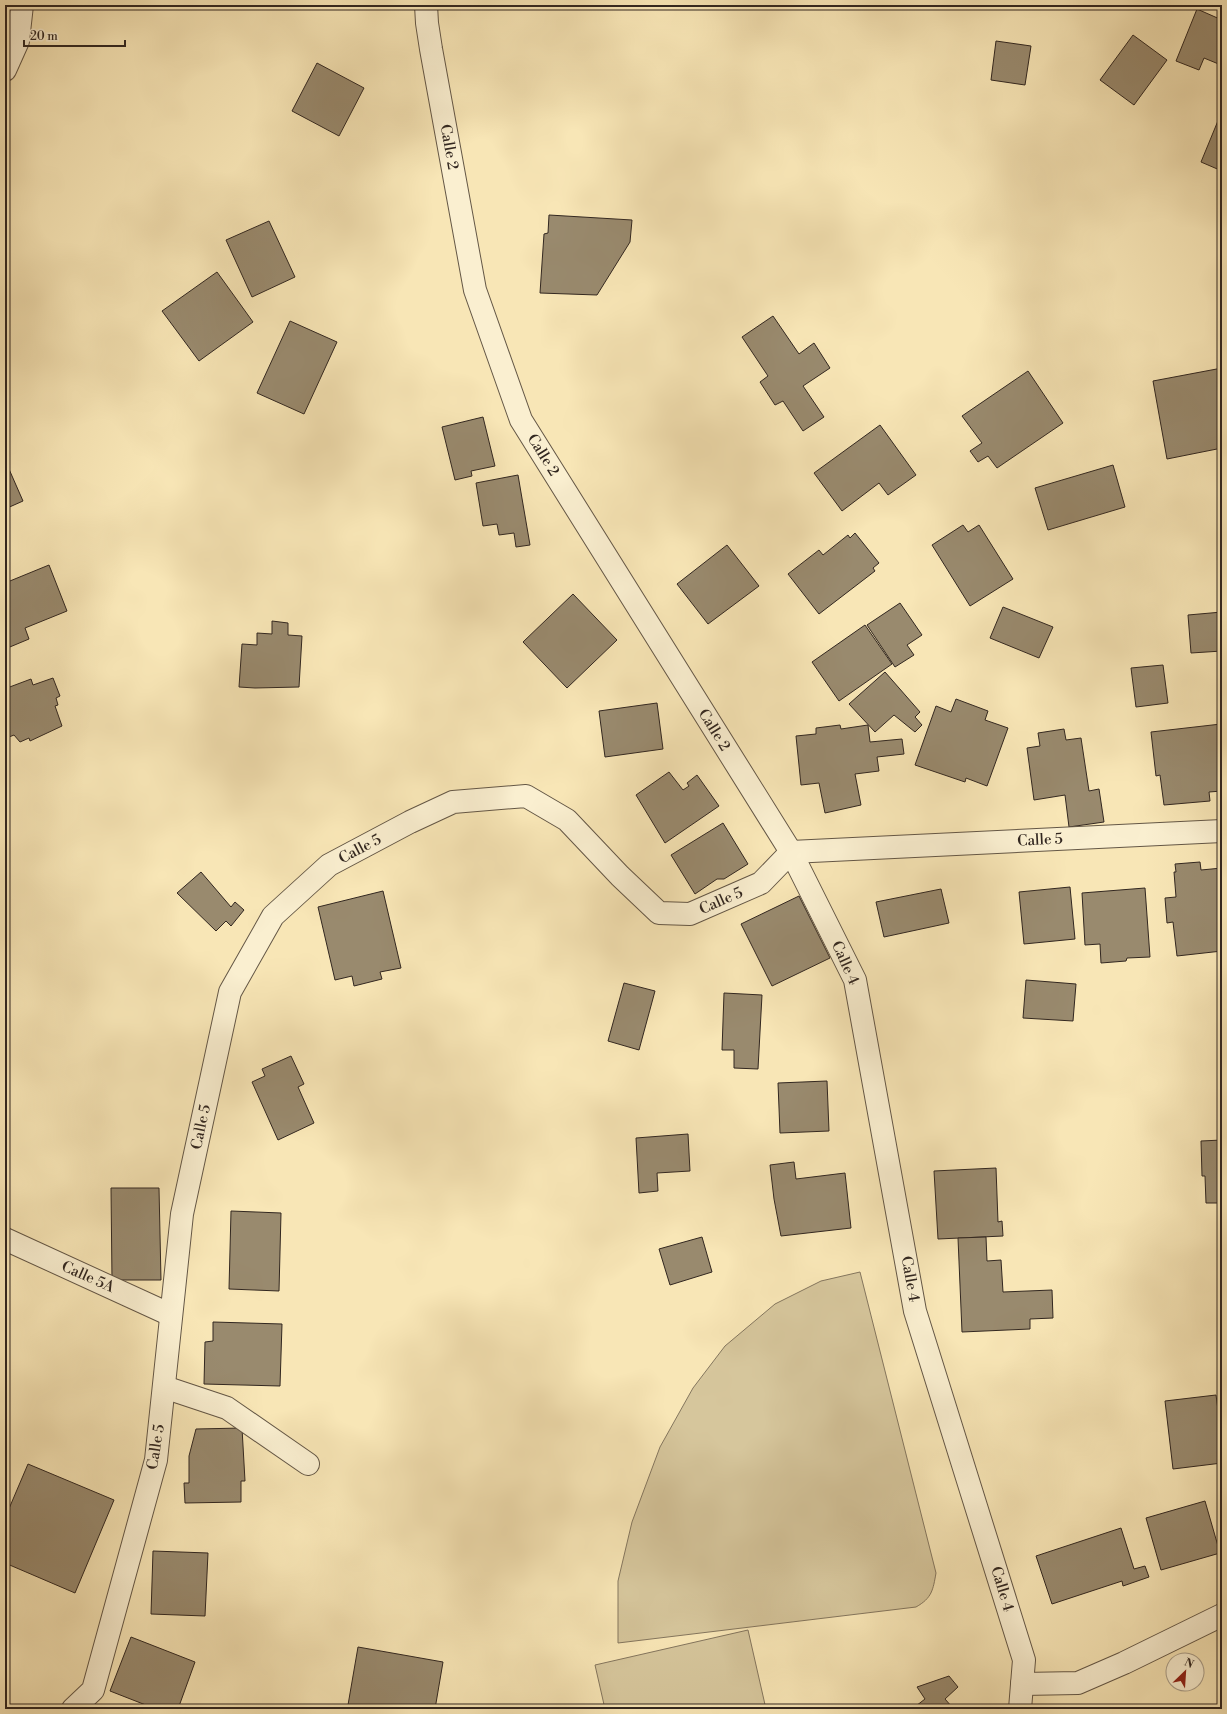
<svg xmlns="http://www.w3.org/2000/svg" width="1227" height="1714" font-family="'Libre Bodoni',serif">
	<rect width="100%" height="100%" fill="#f8e6b6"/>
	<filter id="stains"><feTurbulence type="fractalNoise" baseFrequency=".005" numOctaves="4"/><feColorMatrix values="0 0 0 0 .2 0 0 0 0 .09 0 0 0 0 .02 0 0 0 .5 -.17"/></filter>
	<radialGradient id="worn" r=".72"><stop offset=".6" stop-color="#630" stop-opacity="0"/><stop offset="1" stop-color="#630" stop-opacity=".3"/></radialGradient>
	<g fill="#d6c69c" stroke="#84765e">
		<path d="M860 1272 936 1573C933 1590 932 1598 916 1607L618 1643V1581L632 1522 660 1447 693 1388 725 1346 775 1304 821 1281Z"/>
		<path d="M748 1630 766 1709H605L595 1665Z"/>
	</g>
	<g fill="#998a6e" stroke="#322720">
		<path d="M1197 9 1222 20 1221 65 1204 58 1199 70 1176 61Z"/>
		<path d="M1133 35 1167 60 1134 105 1100 80Z"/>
		<path d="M996 41 1031 46 1025 85 991 80Z"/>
		<path d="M317 63 364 88 339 136 292 111Z"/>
		<path d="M1222 111V171L1201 162Z"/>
		<path d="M549 215 632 220 630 242 597 295 540 293 544 234 548 233Z"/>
		<path d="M269 221 295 277 252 297 226 240Z"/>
		<path d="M217 272 253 322 199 361 162 311Z"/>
		<path d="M773 316 799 354 814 343 830 368 803 386 824 417 803 431 783 401 775 405 760 382 768 376 742 337Z"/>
		<path d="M290 321 337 342 304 414 257 393Z"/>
		<path d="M1222 368V448L1167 459 1153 381Z"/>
		<path d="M1028 371 1063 423 997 468 988 456 978 462 970 451 982 443 962 416Z"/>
		<path d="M483 417 495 466 471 471 472 476 455 480 442 427Z"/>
		<path d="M880 425 916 475 888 495 879 483 842 511 814 473Z"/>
		<path d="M5 460 23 501 5 509Z"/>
		<path d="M1113 465 1125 507 1048 530 1035 488Z"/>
		<path d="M518 475 530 545 516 547 514 533 499 535 497 524 483 526 476 483Z"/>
		<path d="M963 525 968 532 979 525 1013 579 970 606 932 545Z"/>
		<path d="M855 533 879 563 873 568 875 571 819 614 788 574 819 550 823 555 848 535 850 538Z"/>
		<path d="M727 545 759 586 708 624 677 584Z"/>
		<path d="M49 565 67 611 25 628 29 639 5 649V583Z"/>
		<path d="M573 594 617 640 567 688 523 642Z"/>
		<path d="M900 603 922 635 907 645 914 655 895 667 867 625Z"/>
		<path d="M1003 607 1053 627 1039 658 990 638Z"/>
		<path d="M1222 612V651L1191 653 1188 615Z"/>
		<path d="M272 621 288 623V635L302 636 299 687 255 688 239 687 242 644 257 645V633L272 634Z"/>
		<path d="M865 625 892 664 839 701 812 662Z"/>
		<path d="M1163 665 1168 703 1136 707 1131 668Z"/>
		<path d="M885 672 920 712 915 717 922 725 915 732 894 715 875 732 849 704Z"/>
		<path d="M53 678 60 696 56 698 58 705 55 706 62 726 30 741 29 738 20 742 14 735 9 737 5 726V694L9 693 7 688 31 679 33 685Z"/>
		<path d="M956 699 988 711 985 720 1008 728 987 786 966 778 965 782 915 765 936 706 951 712Z"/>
		<path d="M657 703 663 749 605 757 599 711Z"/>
		<path d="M1221 724 1222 791 1209 792 1210 801 1164 805 1160 775 1156 776 1151 732Z"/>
		<path d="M840 725 841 729 868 725 870 742 902 739 904 754 877 757 879 771 855 774 861 805 825 813 819 783 801 785 796 736 816 734V728Z"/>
		<path d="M1064 729 1066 740 1081 738 1089 791 1099 789 1104 822 1069 827 1065 795 1034 800 1027 748 1040 746 1038 733Z"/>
		<path d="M669 772 683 790 689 786 687 783 697 775 719 806 665 843 636 795Z"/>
		<path d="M723 823 748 864 724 879H717L695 894 671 855Z"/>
		<path d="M1200 862 1201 870 1222 868V951L1177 956 1173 922 1167 923 1165 898 1176 897 1174 872H1176L1175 864Z"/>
		<path d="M201 872 231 907 235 902 244 910 231 926 226 921 216 931 177 893Z"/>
		<path d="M1070 887 1075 939 1024 944 1019 892Z"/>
		<path d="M1145 888 1150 957 1127 958 1126 961 1101 963 1100 944 1085 945 1082 893Z"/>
		<path d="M941 889 949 923 884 937 876 902Z"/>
		<path d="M383 891 401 968 380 972 382 979 354 986 352 976 335 980 318 907Z"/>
		<path d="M799 896 830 958 772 986 741 924Z"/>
		<path d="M1026 980 1076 984 1073 1021 1023 1018Z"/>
		<path d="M624 983 655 991 639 1050 608 1041Z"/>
		<path d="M724 993 762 995 758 1069 734 1068V1050H722Z"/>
		<path d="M291 1056 304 1084 298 1087 314 1123 278 1140 252 1082 265 1076 262 1069Z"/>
		<path d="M827 1081 829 1131 780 1133 778 1083Z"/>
		<path d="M688 1134 690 1171 657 1173 658 1191 639 1193 636 1138Z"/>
		<path d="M1222 1140V1203H1206L1205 1176H1202L1201 1141Z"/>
		<path d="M794 1162 796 1179 845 1173 851 1228 781 1236 774 1199 770 1165Z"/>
		<path d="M996 1168 998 1222 1002 1221 1003 1236 938 1239 934 1171Z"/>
		<path d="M111 1188H159L161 1280H112Z"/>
		<path d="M231 1211 281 1213 279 1291 229 1289Z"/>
		<path d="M702 1237 712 1272 670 1285 659 1249Z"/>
		<path d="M986 1237 987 1261 1001 1260 1003 1292 1052 1290 1053 1318 1030 1319V1329L962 1332 958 1238Z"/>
		<path d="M213 1322 282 1324 280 1386 204 1384 205 1342 213 1341Z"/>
		<path d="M1216 1395 1218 1410 1222 1409V1463L1173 1469 1165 1401Z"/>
		<path d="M242 1428 245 1481H241V1502L185 1503 184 1483H189V1456L196 1429Z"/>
		<path d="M28 1464 114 1500 75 1593 5 1563V1518Z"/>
		<path d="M1205 1501 1220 1553 1161 1570 1146 1518Z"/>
		<path d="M1121 1528 1134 1569 1145 1566 1149 1577 1123 1586 1122 1581 1052 1604 1036 1556Z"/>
		<path d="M153 1551 208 1553 205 1616 151 1614Z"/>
		<path d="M131 1637 195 1662 178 1709H156L110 1691Z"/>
		<path d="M358 1647 443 1662 435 1709H373L348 1705Z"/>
		<path d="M949 1676 958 1687 945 1699 952 1707 955 1705 958 1709H912L925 1699 917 1687Z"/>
	</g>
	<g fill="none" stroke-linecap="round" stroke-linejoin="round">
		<g stroke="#645746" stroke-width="24">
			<g id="minor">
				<path d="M426 5 427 23 431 49 475 290 521 420 791 852 855 980 915 1311 1024 1660 1020 1709"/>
				<path d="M5 70 18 41 22 5"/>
				<path d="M5 1239 171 1315"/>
				<path d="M164 1387 227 1408 308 1464"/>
				<path d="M1022 1684 1078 1683 1124 1663 1222 1615"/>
				<path d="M73 1709 93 1690 156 1460 182 1214 230 992 273 916 329 865 410 822 453 802 526 796 567 820 620 876 659 913 690 914 761 883 791 852 1222 831"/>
			</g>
		</g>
		<use href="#minor" stroke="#faefd0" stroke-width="22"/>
	</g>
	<g text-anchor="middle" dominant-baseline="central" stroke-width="3" stroke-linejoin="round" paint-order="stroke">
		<g font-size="15" fill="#322720" stroke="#faefd0">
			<text transform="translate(449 147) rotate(80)">Calle 2</text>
			<text transform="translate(543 455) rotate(58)">Calle 2</text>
			<text transform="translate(714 730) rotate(58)">Calle 2</text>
			<text transform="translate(1040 840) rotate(-3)">Calle 5</text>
			<text transform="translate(360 849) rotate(-28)">Calle 5</text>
			<text transform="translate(721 901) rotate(-24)">Calle 5</text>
			<text transform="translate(845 963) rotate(66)">Calle 4</text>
			<text transform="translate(201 1127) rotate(-78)">Calle 5</text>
			<text transform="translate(88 1277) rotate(24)">Calle 5A</text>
			<text transform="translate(910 1279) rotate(80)">Calle 4</text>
			<text transform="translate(156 1447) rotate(-81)">Calle 5</text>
			<text transform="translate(1002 1589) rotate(73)">Calle 4</text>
		</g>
	</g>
	<rect width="1227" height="1714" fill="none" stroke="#f8e6b6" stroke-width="20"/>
	<rect x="6" y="6" width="1215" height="1702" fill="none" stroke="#322720" stroke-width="2"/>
	<rect x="10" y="10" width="1207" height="1694" fill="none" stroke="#322720"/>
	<g transform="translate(1185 1672) rotate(25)"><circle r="19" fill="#faefd0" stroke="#aa9f8a"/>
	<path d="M0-3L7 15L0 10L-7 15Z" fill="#8f2418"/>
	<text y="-6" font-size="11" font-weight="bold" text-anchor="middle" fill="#322720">N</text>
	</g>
	<path d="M24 40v6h101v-6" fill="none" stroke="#322720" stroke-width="2"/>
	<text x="30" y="40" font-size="12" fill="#322720" stroke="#faefd0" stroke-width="3" paint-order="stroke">20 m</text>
	<rect width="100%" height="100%" filter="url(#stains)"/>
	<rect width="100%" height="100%" fill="url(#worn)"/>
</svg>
